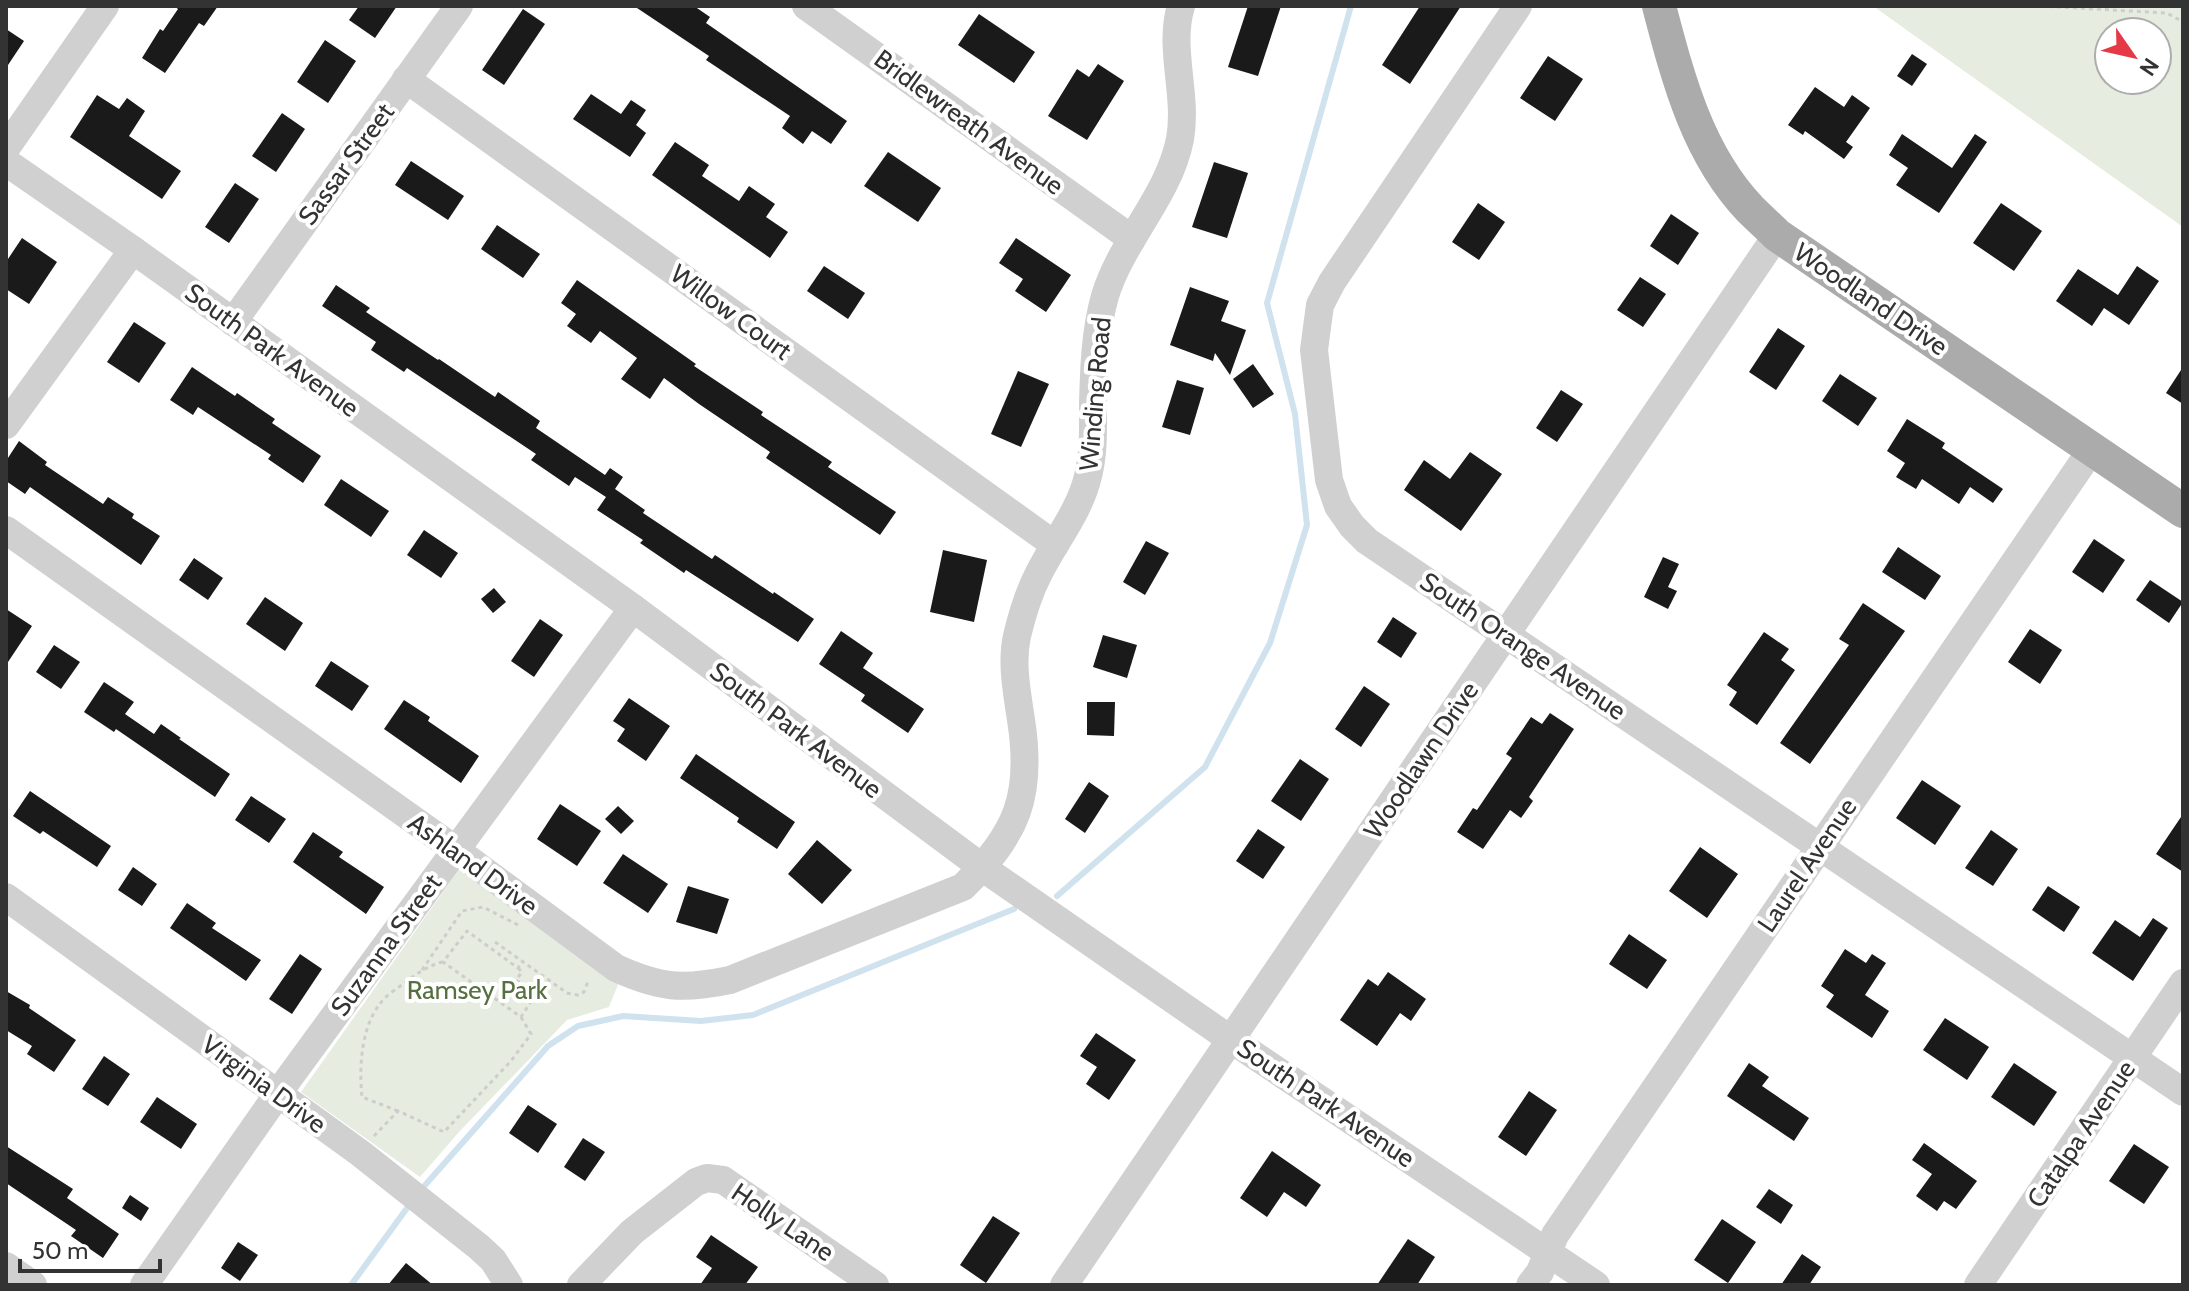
<svg xmlns="http://www.w3.org/2000/svg" width="2189" height="1291" font-family="Cabin,sans-serif">
	<rect width="100%" height="100%" fill="#fff"/>
	<g fill="#e6ecdf" fill-rule="evenodd">
		<path d="M1873 6H2183V227ZM2109 32H2157V80H2109Z"/>
		<path d="M460 868 619 982 609 1007 567 1020 459 1132 420 1177 301 1092Z"/>
	</g>
	<g fill="none" stroke-linecap="round" stroke-linejoin="round">
		<g stroke="#cfe2ee" stroke-width="6">
			<path d="M1057 896 1205 767 1270 643 1307 525 1295 414 1267 303 1351 6"/>
			<path d="M419 1192 548 1046 578 1026 623 1016 701 1021 753 1015 1014 909"/>
			<path d="M351 1285 410 1204"/>
		</g>
	</g>
	<g fill="#1a1a1a">
		<path d="M174 6H218L204 26 199 23 165 73 142 58 160 29 163 31 178 9Z"/>
		<path d="M359 6H397L375 38 349 20Z"/>
		<path d="M634 6H694L710 17 706 23 847 121 831 144 812 131 803 144 782 128 790 116 706 60 709 56Z"/>
		<path d="M1248 6H1281L1258 76 1228 67Z"/>
		<path d="M1420 6H1461L1410 84 1382 65Z"/>
		<path d="M523 9 545 24 504 85 482 70Z"/>
		<path d="M979 14 1035 52 1014 83 958 45Z"/>
		<path d="M6 29 24 41 6 68Z"/>
		<path d="M325 40 356 61 328 103 297 82Z"/>
		<path d="M1912 54 1927 64 1912 86 1897 76Z"/>
		<path d="M1548 56 1583 79 1555 121 1520 98Z"/>
		<path d="M1098 64 1124 81 1087 140 1048 116 1077 69 1089 77Z"/>
		<path d="M1815 87 1844 107 1852 95 1870 108 1846 142 1853 147 1844 159 1805 131 1803 135 1788 125Z"/>
		<path d="M591 94 621 114 631 100 646 110 636 125 646 133 630 157 573 119Z"/>
		<path d="M97 95 119 109 127 98 145 111 129 136 181 171 162 199 70 137Z"/>
		<path d="M282 113 305 129 276 172 252 156Z"/>
		<path d="M1902 134 1952 168 1975 134 1987 142 1939 213 1896 185 1908 168 1889 155Z"/>
		<path d="M675 142 709 165 702 176 739 201 749 186 775 204 766 217 788 232 770 258 652 175Z"/>
		<path d="M888 152 941 188 918 222 864 186Z"/>
		<path d="M411 161 464 196 448 220 395 185Z"/>
		<path d="M1214 162 1248 173 1227 238 1192 227Z"/>
		<path d="M235 183 259 199 229 243 205 227Z"/>
		<path d="M1478 203 1505 222 1479 260 1452 242Z"/>
		<path d="M2001 203 2042 231 2014 271 1973 243Z"/>
		<path d="M1671 214 1699 233 1678 265 1650 246Z"/>
		<path d="M497 225 540 254 523 278 481 249Z"/>
		<path d="M22 238 57 262 29 304 6 289V262Z"/>
		<path d="M1016 238 1071 275 1046 312 1015 291 1023 279 999 263Z"/>
		<path d="M824 266 865 293 848 319 807 291Z"/>
		<path d="M2137 266 2159 281 2129 325 2104 308 2092 326 2056 301 2078 269 2118 295Z"/>
		<path d="M1640 277 1666 294 1643 327 1617 310Z"/>
		<path d="M577 280 696 364 694 366 763 412 761 415 832 462 828 467 896 512 880 535 766 458 770 452 699 404 664 378 650 399 621 379 637 358 600 331 591 343 567 326 576 314 561 303Z"/>
		<path d="M336 285 370 308 366 312 438 360 439 359 495 397 498 392 540 421 536 428 605 475 610 468 623 477 615 489 645 510 643 513 712 559 715 555 773 594 774 592 814 619 798 642 686 570 684 573 640 543 643 540 597 510 606 497 575 477 569 486 531 460 536 454 407 368 404 372 371 350 376 342 322 306Z"/>
		<path d="M1190 287 1229 301 1221 321 1246 330 1230 375 1215 353 1213 361 1170 345Z"/>
		<path d="M134 322 166 343 139 383 107 362Z"/>
		<path d="M1778 328 1805 346 1776 390 1749 372Z"/>
		<path d="M1253 364 1274 394 1253 408 1233 379Z"/>
		<path d="M192 367 235 396 237 393 275 419 272 423 321 456 303 483 268 459 271 455 198 407 193 415 170 400Z"/>
		<path d="M2183 367V404L2166 393Z"/>
		<path d="M1018 371 1049 384 1021 447 991 434Z"/>
		<path d="M1840 374 1877 398 1858 426 1822 401Z"/>
		<path d="M1177 380 1204 388 1190 435 1162 427Z"/>
		<path d="M1561 390 1583 404 1557 442 1536 428Z"/>
		<path d="M1907 419 1945 443 1942 448 2003 489 1993 503 1970 487 1959 504 1922 479 1916 489 1896 477 1905 463 1887 451Z"/>
		<path d="M19 441 47 462 45 465 103 504 108 497 134 514 132 518 160 536 141 565 30 487 25 494 6 481V461Z"/>
		<path d="M1470 452 1502 474 1461 531 1404 490 1424 460 1450 479Z"/>
		<path d="M341 479 389 511 371 537 324 505Z"/>
		<path d="M424 530 458 553 441 578 407 555Z"/>
		<path d="M2094 539 2125 560 2103 593 2072 572Z"/>
		<path d="M1146 541 1169 553 1145 595 1123 582Z"/>
		<path d="M1898 547 1941 576 1925 600 1882 572Z"/>
		<path d="M943 550 987 560 974 622 930 612Z"/>
		<path d="M1663 557 1679 564 1668 587 1677 591 1668 609 1644 597Z"/>
		<path d="M194 558 223 578 208 600 179 580Z"/>
		<path d="M2150 580 2183 602 2169 623 2136 600Z"/>
		<path d="M494 588 506 602 493 613 481 599Z"/>
		<path d="M265 597 303 623 285 651 246 624Z"/>
		<path d="M1863 603 1905 631 1810 764 1780 743 1849 645 1839 639Z"/>
		<path d="M6 609 32 626 6 665Z"/>
		<path d="M1393 617 1417 633 1401 658 1377 642Z"/>
		<path d="M540 619 563 635 534 677 511 661Z"/>
		<path d="M2030 629 2062 650 2040 684 2008 662Z"/>
		<path d="M841 631 873 653 863 668 924 709 908 733 861 701 865 695 819 664Z"/>
		<path d="M1764 632 1789 649 1781 660 1795 670 1757 725 1729 705 1737 692 1727 685Z"/>
		<path d="M1103 635 1137 645 1127 678 1093 667Z"/>
		<path d="M54 645 80 662 61 689 36 672Z"/>
		<path d="M331 661 369 686 352 711 315 686Z"/>
		<path d="M104 682 134 702 125 714 154 734 161 724 181 738 179 739 230 774 215 797 116 729 114 732 84 712Z"/>
		<path d="M1364 686 1390 704 1361 747 1335 729Z"/>
		<path d="M629 698 670 726 646 761 617 741 625 729 613 721Z"/>
		<path d="M404 700 430 717 428 721 479 756 461 783 384 729Z"/>
		<path d="M1087 702H1115L1114 736 1087 735Z"/>
		<path d="M1550 713 1574 729 1529 797 1533 801 1521 818 1510 810 1483 849 1457 832 1473 808 1477 810 1512 758 1506 754 1531 717 1542 724Z"/>
		<path d="M696 754 795 822 777 849 737 822 739 818 680 778Z"/>
		<path d="M1300 759 1329 779 1301 821 1271 801Z"/>
		<path d="M1922 780 1961 806 1935 845 1896 818Z"/>
		<path d="M1089 782 1109 796 1085 833 1065 819Z"/>
		<path d="M30 791 111 846 97 867 43 831 40 834 13 816Z"/>
		<path d="M251 796 286 819 269 843 235 820Z"/>
		<path d="M560 804 601 831 577 866 537 839Z"/>
		<path d="M618 806 634 821 621 834 605 819Z"/>
		<path d="M2183 814V872L2156 854Z"/>
		<path d="M1258 829 1285 847 1263 879 1236 861Z"/>
		<path d="M1991 830 2018 849 1993 886 1965 868Z"/>
		<path d="M313 832 343 852 339 857 384 887 366 914 293 862Z"/>
		<path d="M817 840 852 870 822 904 788 874Z"/>
		<path d="M1700 847 1738 874 1707 918 1669 891Z"/>
		<path d="M623 854 668 884 648 913 603 883Z"/>
		<path d="M133 867 157 884 142 906 118 890Z"/>
		<path d="M688 886 729 899 717 934 676 922Z"/>
		<path d="M2048 886 2080 907 2064 932 2032 910Z"/>
		<path d="M187 903 216 923 212 928 261 960 246 981 170 928Z"/>
		<path d="M2153 918 2168 928 2133 981 2092 953 2115 920 2140 937Z"/>
		<path d="M1629 934 1667 960 1647 989 1609 964Z"/>
		<path d="M1845 949 1866 963 1872 954 1886 963 1865 995 1889 1011 1872 1038 1826 1007 1834 995 1821 986Z"/>
		<path d="M300 954 322 969 292 1014 269 999Z"/>
		<path d="M1388 972 1426 999 1411 1021 1400 1013 1377 1046 1340 1020 1368 979 1378 986Z"/>
		<path d="M6 991 30 1005 29 1008 76 1040 54 1072 27 1054 32 1046 6 1030Z"/>
		<path d="M1945 1018 1989 1047 1967 1080 1923 1050Z"/>
		<path d="M1096 1033 1136 1060 1109 1100 1086 1084 1097 1067 1080 1056Z"/>
		<path d="M104 1056 130 1074 108 1106 82 1089Z"/>
		<path d="M1749 1063 1769 1077 1762 1086 1809 1118 1794 1141 1727 1096Z"/>
		<path d="M2014 1063 2057 1092 2034 1126 1991 1097Z"/>
		<path d="M1529 1091 1557 1110 1526 1156 1498 1137Z"/>
		<path d="M157 1097 197 1124 181 1149 140 1122Z"/>
		<path d="M528 1105 557 1124 538 1153 509 1133Z"/>
		<path d="M583 1138 605 1152 585 1181 564 1167Z"/>
		<path d="M1924 1143 1977 1181 1956 1209 1944 1201 1937 1211 1916 1196 1932 1174 1912 1160Z"/>
		<path d="M2134 1144 2169 1167 2144 1204 2109 1181Z"/>
		<path d="M6 1146 73 1189 67 1198 119 1234 103 1258 71 1236 76 1230 6 1183Z"/>
		<path d="M1272 1151 1321 1185 1306 1207 1284 1192 1267 1217 1240 1198Z"/>
		<path d="M1769 1189 1793 1205 1781 1224 1756 1207Z"/>
		<path d="M130 1195 149 1208 141 1221 122 1208Z"/>
		<path d="M993 1216 1020 1233 986 1283 960 1265Z"/>
		<path d="M1722 1219 1756 1242 1728 1283 1694 1260Z"/>
		<path d="M711 1235 758 1267 745 1285H700L712 1268 696 1257Z"/>
		<path d="M1408 1239 1435 1257 1417 1285H1377Z"/>
		<path d="M238 1242 258 1255 240 1281 221 1268Z"/>
		<path d="M1802 1254 1821 1267 1809 1285H1781Z"/>
		<path d="M406 1263 433 1285H388Z"/>
	</g>
	<g fill="none" stroke-linecap="round" stroke-linejoin="round">
		<g stroke="#cdcdcd" stroke-width="3" stroke-dasharray="4 4" stroke-linecap="butt">
			<path d="M2041 6 2167 13 2183 22"/>
			<path d="M495 942 567 993 578 995 584 992 589 979"/>
			<path d="M518 968 522 972 516 980 536 994 521 1017 443 962 467 931 518 968 522 962"/>
			<path d="M422 970 462 911 483 907 518 925"/>
			<path d="M501 1003 516 980"/>
			<path d="M398 1111 362 1097C359 1068 361 1029 379 1005 384 997 395 990 403 984 415 975 427 966 442 962"/>
			<path d="M374 1136 398 1111 444 1132 511 1061 531 1034 521 1017"/>
		</g>
		<g stroke="#d0d0d0" stroke-width="28">
			<path d="M806 6 1132 239"/>
			<path d="M1518 6 1332 282 1320 305 1314 350 1329 480 1338 506 1352 526 1367 541 2183 1092"/>
			<path d="M406 79 1055 545"/>
			<path d="M6 148 105 6"/>
			<path d="M6 162 133 250 633 608 983 868 1230 1039 1596 1285"/>
			<path d="M233 322 459 6"/>
			<path d="M6 425 133 250"/>
			<path d="M6 530 456 850 616 968C660 988 682 990 730 980L963 887C1017 834 1033 796 1021 720 1017 692 1011 663 1017 636 1022 615 1029 592 1039 573 1055 541 1080 511 1088 476 1094 452 1093 429 1093 404 1094 368 1095 331 1105 296 1122 240 1169 196 1180 139 1188 95 1168 48 1181 6"/>
			<path d="M6 897 360 1153 479 1247 493 1260 509 1285"/>
			<path d="M6 1266 33 1285"/>
			<path d="M144 1285 289 1078 633 608"/>
			<path d="M581 1285 632 1232 696 1182 707 1178 723 1180 875 1285"/>
			<path d="M1064 1285 1777 235"/>
			<path d="M1530 1285 1540 1272 1555 1235 2092 449"/>
			<path d="M1978 1285 2183 983"/>
		</g>
		<path stroke="#ababab" stroke-width="34" d="M1659 6C1678 78 1697 153 1750 209 1759 218 1768 226 1777 235L2183 511"/>
	</g>
	<g text-anchor="middle" dominant-baseline="central" stroke-width="8" stroke-linejoin="round" paint-order="stroke">
		<g font-size="26" fill="#333" stroke="#fff">
			<text transform="translate(969 122) rotate(36)">Bridlewreath Avenue</text>
			<text transform="translate(346 164) rotate(-54)">Sassar Street</text>
			<text transform="translate(1871 299) rotate(34)">Woodland Drive</text>
			<text transform="translate(731 312) rotate(36)">Willow Court</text>
			<text transform="translate(272 350) rotate(36)">South Park Avenue</text>
			<text transform="translate(1095 394) rotate(-85)">Winding Road</text>
			<text transform="translate(1523 646) rotate(34)">South Orange Avenue</text>
			<text transform="translate(796 730) rotate(37)">South Park Avenue</text>
			<text transform="translate(1421 760) rotate(-56)">Woodlawn Drive</text>
			<text transform="translate(473 864) rotate(36)">Ashland Drive</text>
			<text transform="translate(1807 865) rotate(-56)">Laurel Avenue</text>
			<text transform="translate(386 945) rotate(-54)">Suzanna Street</text>
			<text transform="translate(264 1084) rotate(36)">Virginia Drive</text>
			<text transform="translate(1326 1103) rotate(34)">South Park Avenue</text>
			<text transform="translate(2081 1134) rotate(-56)">Catalpa Avenue</text>
			<text transform="translate(783 1222) rotate(34)">Holly Lane</text>
		</g>
		<g font-size="26" fill="#56703f" stroke="#fff">
			<text x="477" y="990">Ramsey Park</text>
		</g>
	</g>
	<rect width="2189" height="1291" fill="none" stroke="#333333" stroke-width="16"/>
	<g transform="translate(2133 56) rotate(124)"><circle r="38" fill="#ffffff" stroke="#adadad" stroke-width="2"/>
	<path d="M0-6L14 30L0 20L-14 30Z" fill="#e63946"/>
	<text y="-12" font-size="22" font-weight="bold" text-anchor="middle" fill="#333333">N</text>
	</g>
	<path d="M20 1259v12h140v-12" fill="none" stroke="#333333" stroke-width="4"/>
	<text x="32" y="1259" font-size="24" fill="#333333" stroke="#ffffff" stroke-width="6" paint-order="stroke">50 m</text>
</svg>
